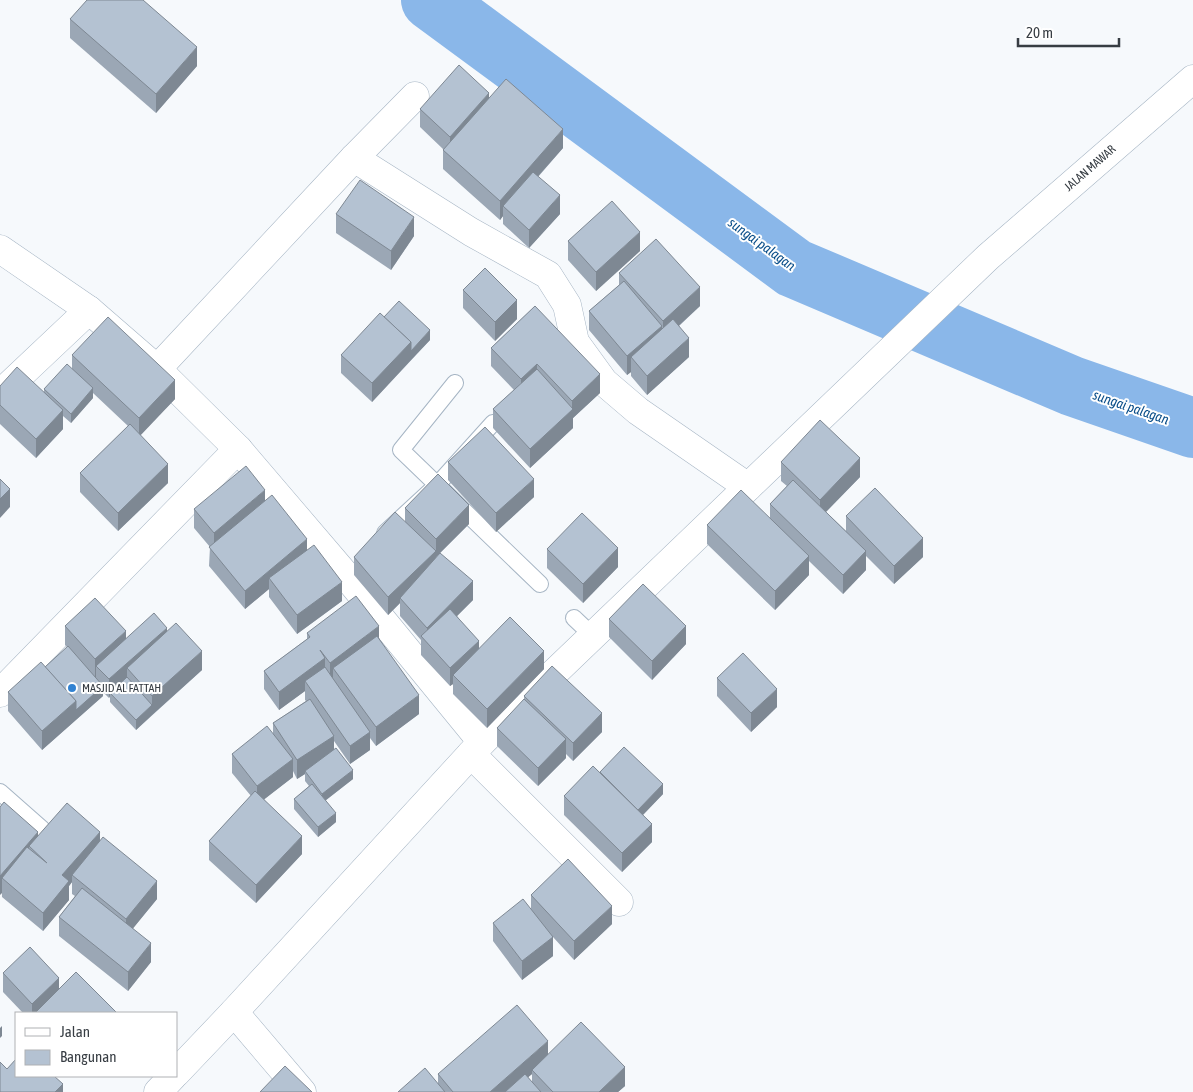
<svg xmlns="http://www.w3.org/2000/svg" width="1193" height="1092" font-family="'Asap Condensed',sans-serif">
	<rect width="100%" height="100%" fill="#f6f9fc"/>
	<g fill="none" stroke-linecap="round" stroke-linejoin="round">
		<path stroke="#8ab7e9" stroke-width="60" d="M431 0 794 268 1072 386 1193 428"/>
		<g stroke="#a6b5c4" stroke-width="18">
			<g id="service">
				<path d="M455 383 401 450 540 584"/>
				<path d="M385 533 438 484 493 423"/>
				<path d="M574 618 593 636"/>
				<path d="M0 792 42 829"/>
			</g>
		</g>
		<g stroke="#a6b5c4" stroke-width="29">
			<g id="minor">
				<path d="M354 158 471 232 548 275 567 305 575 342 604 382 638 411 748 487"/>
				<path d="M0 249 89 310 157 369 238 449 343 572 482 742"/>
				<path d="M157 369 354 158 415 96"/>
				<path d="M0 394 89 310"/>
				<path d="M0 693 238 449"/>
				<path d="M471 754 619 902"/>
				<path d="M234 1012 302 1092"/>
				<path d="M176 1073 234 1012 482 742 988 257 1193 79"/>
				<path d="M158 1092 173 1076"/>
			</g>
		</g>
		<use href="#service" stroke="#fff" stroke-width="16"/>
		<use href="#minor" stroke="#fff" stroke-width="28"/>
	</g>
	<g fill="#9ba7b5" fill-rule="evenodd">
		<path d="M70 19 197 66 156 113 70 38Z"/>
		<path d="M489 98 563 148 538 177 560 214 529 248 503 224V216L500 220 443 169V149L420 127V109Z"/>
		<path d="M336 214 414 236 391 270 336 233Z"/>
		<path d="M568 241 640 251 596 291 568 260Z"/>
		<path d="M619 273 700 306 679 326 689 357 647 395 631 376V372L627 375 589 330V311L619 285Z"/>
		<path d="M463 290 517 319 495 341 463 308Z"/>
		<path d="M535 306 600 393 573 418V428L530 468 493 428V409L514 390 491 366V348Z"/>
		<path d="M384 317 430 340 372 402 341 373V355Z"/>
		<path d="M72 355 175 399 140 435 168 483 118 531 80 492V473L128 426 93 393V398L71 423 63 416V429L36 458 0 424V386L44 392V389L72 369Z"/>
		<path d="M448 462 534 497 496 532 448 480Z"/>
		<path d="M781 462 860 477 826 512 846 531V516L923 557 894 584 866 556V570L843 594 809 561V575L775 610 707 544V525L770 518V504L787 486 781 481Z"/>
		<path d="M265 501 307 550 342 601 297 634 269 597V589L245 609 209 566 210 547 194 528V509Z"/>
		<path d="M405 508 469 524 440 553 473 600 457 616 479 648 544 669 487 728 453 694V684L450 686 421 655V640L400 616V603L388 615 354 575V557L405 522Z"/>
		<path d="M547 549 618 567 583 603 547 568Z"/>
		<path d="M609 619 686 644 652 680 609 637Z"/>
		<path d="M65 626 126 639 167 632 202 670 136 730 110 702V696L109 698 103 692V696L42 750 8 711V692L45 667 67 647 65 645Z"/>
		<path d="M307 633 379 638 419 714 376 746 370 738V750L350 764 334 741V750L353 779 325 801 336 822 318 837 294 809V799L309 786 305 781V774L297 779 293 771V777L264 799 302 854 256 903 209 860V841L251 796 232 773V754L273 734V723L306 701 305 700V691L279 710 264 689V671L307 639Z"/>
		<path d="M717 678 777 707 751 732 717 696Z"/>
		<path d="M524 696 602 732 573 761 566 754V758L538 786 497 746V728L524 700Z"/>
		<path d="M600 772 663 794 643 815 652 842 622 872 564 815V796Z"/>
		<path d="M0 807 38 835 100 841 157 899 133 928 151 962 128 991 59 936V917L75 896 72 894V882L69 886V900L43 931 2 897Z"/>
		<path d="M531 895 612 924 574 960 553 937V956L522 980 493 941V923L531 908Z"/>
		<path d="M3 973 59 989 117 1013H23L3 992Z"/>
		<path d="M548 1055 625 1086 618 1092H398L438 1083V1074ZM532 1074V1082L528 1077Z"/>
	</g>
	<g fill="#7e8893">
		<path d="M197 47V66L156 113V94Z"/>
		<path d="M489 93V112L450 155V137Z"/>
		<path d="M563 129V148L508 210 503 206V216L500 220V201Z"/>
		<path d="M560 195V214L529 248V230Z"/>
		<path d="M414 217V236L391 270V251Z"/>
		<path d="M640 232V251L596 291V272Z"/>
		<path d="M700 287V306L663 340V321Z"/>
		<path d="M517 300V319L495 341V322Z"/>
		<path d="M662 326V344L631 357V372L627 375V356Z"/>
		<path d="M430 330V340L411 360V351Z"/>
		<path d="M689 338V357L647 395V376Z"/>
		<path d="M411 342V360L372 402V383Z"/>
		<path d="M537 364V382L521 398V379Z"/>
		<path d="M600 374V393L573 418V428L530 468V449L572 410V401Z"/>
		<path d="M175 380V399L139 437V418Z"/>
		<path d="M93 388V398L71 423V414Z"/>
		<path d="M63 410V429L36 458V439Z"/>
		<path d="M860 458V477L820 518V500Z"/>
		<path d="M168 464V483L118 531V513Z"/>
		<path d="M534 479V497L496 532V513Z"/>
		<path d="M10 489V507L0 518V499Z"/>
		<path d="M265 490V508L214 551V533Z"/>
		<path d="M469 505V524L436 557V539Z"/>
		<path d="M923 538V557L894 584V566Z"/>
		<path d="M307 539V557L269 578V589L245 609V591Z"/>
		<path d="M618 548V567L583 603V584Z"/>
		<path d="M436 551V569L400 598V603L388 615V597Z"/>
		<path d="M866 551V570L843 594V575Z"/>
		<path d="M809 556V575L775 610V591Z"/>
		<path d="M473 581V600L429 644 427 643V628Z"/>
		<path d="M342 582V601L297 634V615Z"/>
		<path d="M379 626V644L333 668V679L330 681V663Z"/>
		<path d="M686 626V644L652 680V661Z"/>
		<path d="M167 628V646L127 668V681L110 693V696L109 698V679Z"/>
		<path d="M126 631V649L96 666V677L95 678V659Z"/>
		<path d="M479 641V659L453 675V684L450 686V668Z"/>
		<path d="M202 651V670L152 715V696Z"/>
		<path d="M544 651V669L487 728V709Z"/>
		<path d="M325 658V677L305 681V691L279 710V692Z"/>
		<path d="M103 686V696L42 750V731L76 701Z"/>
		<path d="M777 689V707L751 732V713Z"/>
		<path d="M419 695V714L376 746V727Z"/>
		<path d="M152 705V715L136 730V720Z"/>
		<path d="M602 713V732L573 761V743Z"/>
		<path d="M370 732V750L350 764V746Z"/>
		<path d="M334 736V754L305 771V774L297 779V760Z"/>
		<path d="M566 739V758L538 786V768Z"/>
		<path d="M293 759V777L257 805V786Z"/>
		<path d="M353 770V779L322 803V794Z"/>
		<path d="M663 784V794L636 822V812Z"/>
		<path d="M336 813V822L318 837V827Z"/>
		<path d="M652 824V842L622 872V853Z"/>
		<path d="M38 832V850L29 846V862L2 878V893L0 895V876Z"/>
		<path d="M100 832V851L72 875V882L69 886V900L43 931V913L62 875Z"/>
		<path d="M302 836V854L256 903V885Z"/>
		<path d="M157 881V899L126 937V919Z"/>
		<path d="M612 906V924L574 960V941Z"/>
		<path d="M553 937V956L522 980V961Z"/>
		<path d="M151 943V962L128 991V972Z"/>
		<path d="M59 978V997L42 1013H32V1004Z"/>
		<path d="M2 1026V1036L0 1038V1028Z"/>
		<path d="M548 1041V1060L532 1070V1074L511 1092H490Z"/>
		<path d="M625 1067V1086L618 1092H599Z"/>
		<path d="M63 1084V1092H55Z"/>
	</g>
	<g fill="#b4c2d2" stroke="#7e8893">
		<path d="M87 0H143L197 47 156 94 70 19Z"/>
		<path d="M459 65 489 93 450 137 420 109Z"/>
		<path d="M506 79 563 129 500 201 443 150Z"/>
		<path d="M533 172 560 195 529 230 503 206Z"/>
		<path d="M360 180 414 217 391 251 336 214Z"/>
		<path d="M612 201 640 232 596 272 568 241Z"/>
		<path d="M656 239 700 287 663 321 619 273Z"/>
		<path d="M485 268 517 300 495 322 463 290Z"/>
		<path d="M624 281 662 326 627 356 589 311Z"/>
		<path d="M399 301 430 330 411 351V342L384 317Z"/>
		<path d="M535 306 600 374 572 401 537 364 521 379 491 348Z"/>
		<path d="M380 313 411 342 372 383 341 355Z"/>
		<path d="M108 317 175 380 139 418 72 355Z"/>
		<path d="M673 319 689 338 647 376 631 357Z"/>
		<path d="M67 364 93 388 71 414 44 389Z"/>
		<path d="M17 367 63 410 36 439 0 405V386Z"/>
		<path d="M537 369 573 409 530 449 493 409Z"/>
		<path d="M820 420 860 458 820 500 781 462Z"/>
		<path d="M130 424 168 464 118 513 80 473Z"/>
		<path d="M485 427 534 479 496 513 448 462Z"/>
		<path d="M246 466 265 490 214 533 194 509Z"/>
		<path d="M438 474 469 505 436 539 405 508Z"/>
		<path d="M0 479 10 489 0 499Z"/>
		<path d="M793 480 866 551 843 575 770 504Z"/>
		<path d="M875 488 923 538 894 566 846 516Z"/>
		<path d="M741 490 809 556 775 591 707 525Z"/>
		<path d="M272 495 307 539 245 591 209 547Z"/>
		<path d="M395 512 436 551 388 597 354 557Z"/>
		<path d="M582 513 618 548 583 584 547 549Z"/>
		<path d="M314 545 342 582 297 615 269 578Z"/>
		<path d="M440 553 473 581 427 628 400 598Z"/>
		<path d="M643 584 686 626 652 661 609 619Z"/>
		<path d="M356 596 379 626 330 663 320 650 325 658 279 692 264 671 310 637 307 633Z"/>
		<path d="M95 598 126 631 95 659 65 626Z"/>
		<path d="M450 609 479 641 450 668 421 636Z"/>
		<path d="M154 613 167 628 109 679 96 666Z"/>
		<path d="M510 617 544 651 487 709 453 675Z"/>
		<path d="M176 623 202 651 152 696 127 668Z"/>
		<path d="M377 636 419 695 376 727 333 668Z"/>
		<path d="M68 646 103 686 76 710V701L45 667Z"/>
		<path d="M743 653 777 689 751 713 717 678Z"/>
		<path d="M41 662 76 701 42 731 8 692Z"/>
		<path d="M552 666 602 713 573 743 524 696Z"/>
		<path d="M325 667 370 732 350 746 305 681Z"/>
		<path d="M127 677 152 705 136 720 110 693Z"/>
		<path d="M310 699 334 736 297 760 273 723Z"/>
		<path d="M524 699 566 739 538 768 497 728Z"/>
		<path d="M267 726 293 759 257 786 232 754Z"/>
		<path d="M624 747 663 784 638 810 600 772Z"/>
		<path d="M336 748 353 770 322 794 305 771Z"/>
		<path d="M593 766 652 824 622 853 564 796Z"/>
		<path d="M312 784 336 813 318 827 294 799Z"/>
		<path d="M255 791 302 836 256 885 209 841Z"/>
		<path d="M4 802 38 832 0 876V807Z"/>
		<path d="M67 803 100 832 62 875 69 881 43 913 2 878 27 847 47 863 29 846Z"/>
		<path d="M103 837 157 881 126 919 72 875Z"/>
		<path d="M568 859 612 906 574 941 531 895Z"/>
		<path d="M82 888 151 943 128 972 59 917Z"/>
		<path d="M523 899 553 937 522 961 493 923Z"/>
		<path d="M30 947 59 978 32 1004 3 973Z"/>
		<path d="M76 972 117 1013H35Z"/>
		<path d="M517 1005 548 1041 490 1092H453L438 1074Z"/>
		<path d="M581 1022 625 1067 599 1092H553L532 1070Z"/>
		<path d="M16 1059V1076H54L63 1084 55 1092H0V1062L7 1069Z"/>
		<path d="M285 1066 312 1092H260Z"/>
		<path d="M425 1068 445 1092H398Z"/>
		<path d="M525 1074 541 1092H505Z"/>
	</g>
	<circle fill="#3182d2" stroke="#fff" stroke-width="2" cx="72" cy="688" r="5"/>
	<g text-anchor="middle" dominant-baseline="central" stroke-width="4" stroke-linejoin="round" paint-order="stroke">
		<g font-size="12" fill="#373d43" stroke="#fff">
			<text transform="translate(1090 168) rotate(-41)">JALAN MAWAR</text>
		</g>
		<g font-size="12" fill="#373d43" stroke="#fff" text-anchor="start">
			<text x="82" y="688">MASJID AL FATTAH</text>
		</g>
		<g font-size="14" font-style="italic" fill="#0b4f8a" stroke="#fff">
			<text transform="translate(762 244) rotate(36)">sungai palagan</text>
			<text transform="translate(1131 407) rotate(19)">sungai palagan</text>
		</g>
	</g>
	<rect x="15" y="1012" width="162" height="65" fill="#ffffff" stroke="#afb1b4"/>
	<rect x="25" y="1028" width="25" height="8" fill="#ffffff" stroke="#afb1b4"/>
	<text x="60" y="1037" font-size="15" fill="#373d43">Jalan</text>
	<rect x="25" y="1050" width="25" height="15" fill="#b4c2d2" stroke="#afb1b4"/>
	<text x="60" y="1062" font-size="15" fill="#373d43">Bangunan</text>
	<path d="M1018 38v8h101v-8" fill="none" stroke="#373d43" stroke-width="2.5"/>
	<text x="1026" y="38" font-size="15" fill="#373d43" stroke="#ffffff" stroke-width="4" paint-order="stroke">20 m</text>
</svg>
